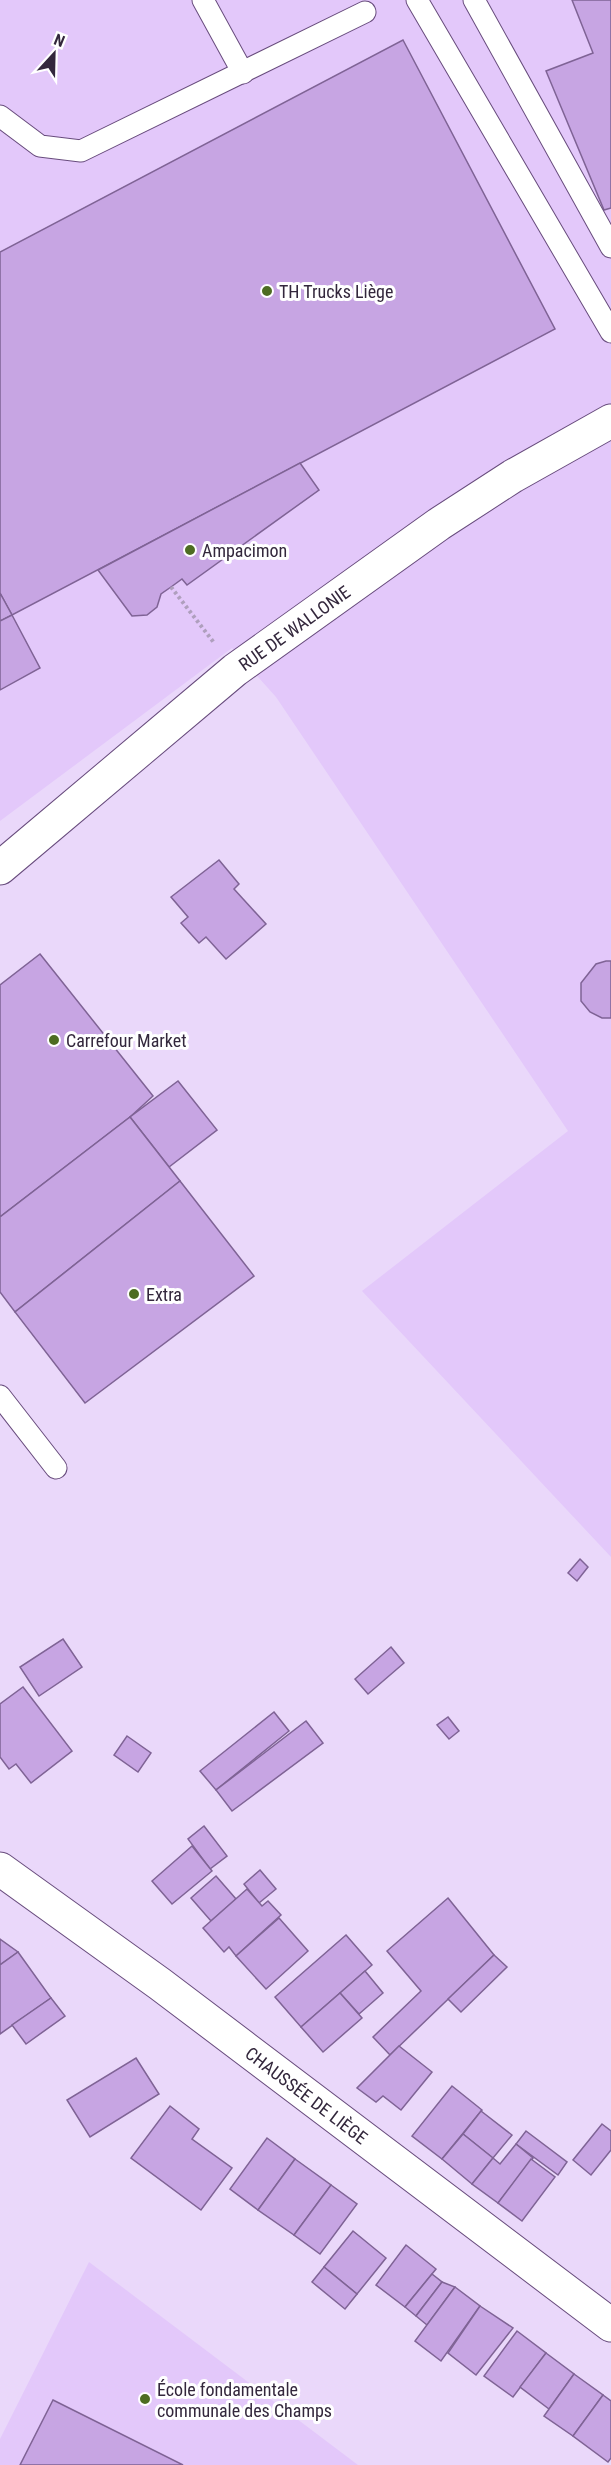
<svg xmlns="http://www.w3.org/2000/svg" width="611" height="2465" font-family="'Roboto Condensed',sans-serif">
	<rect width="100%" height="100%" fill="#ead8fa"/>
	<g fill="#e3c8fa">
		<path d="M0 0H611V1557L362 1291 568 1131 276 697 232 648 0 821Z"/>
		<path d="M89 2262 358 2465H0V2439Z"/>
	</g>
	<g fill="#c7a5e3" stroke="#7f6395" stroke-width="1.5">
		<path d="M572 0H611V208L604 210 546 71 593 53Z"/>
		<path d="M403 40 555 329 12 615 0 593V252Z"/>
		<path d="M300 463 319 490 187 585 182 579 171 587 161 594 157 607 147 615 132 616 98 570Z"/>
		<path d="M0 593 12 615 0 621Z"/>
		<path d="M12 615 40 668 0 690V621Z"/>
		<path d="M219 860 239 884 234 889 266 924 226 959 206 937 199 943 181 923 188 917 171 897Z"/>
		<path d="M40 954 153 1096 130 1117 0 1217V985Z"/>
		<path d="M606 961H611V1018H602L590 1012 581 1001V983L596 964Z"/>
		<path d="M178 1081 217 1130 169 1167 130 1117Z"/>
		<path d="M130 1117 180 1181 15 1312 0 1292V1217Z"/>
		<path d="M180 1181 254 1276 85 1403 15 1312Z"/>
		<path d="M580 1559 588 1567 577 1581 568 1573Z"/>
		<path d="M63 1639 82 1667 39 1696 20 1667Z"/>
		<path d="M391 1647 404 1663 368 1694 355 1679Z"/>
		<path d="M23 1687 72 1751 31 1783 16 1764 9 1769 0 1757V1704Z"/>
		<path d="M274 1712 289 1731 216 1790 200 1771Z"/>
		<path d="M448 1717 459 1731 449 1739 437 1725Z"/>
		<path d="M306 1721 323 1743 232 1811 216 1790Z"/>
		<path d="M127 1736 151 1753 138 1772 114 1755Z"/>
		<path d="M204 1826 227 1856 210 1869 188 1839Z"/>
		<path d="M192 1846 212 1871 172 1904 152 1881Z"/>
		<path d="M260 1870 276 1889 259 1903 244 1884Z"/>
		<path d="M216 1876 236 1899 211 1921 191 1898Z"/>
		<path d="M247 1889 262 1906 268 1901 281 1915 236 1956 229 1947 224 1952 203 1928Z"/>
		<path d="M448 1898 494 1955 390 2055 373 2037 421 1991 387 1951Z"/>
		<path d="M279 1918 308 1951 266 1989 236 1956Z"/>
		<path d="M346 1935 372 1965 301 2027 275 1997Z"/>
		<path d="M0 1939 18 1952 0 1965Z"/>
		<path d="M18 1952 51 1998 0 2034V1965Z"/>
		<path d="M494 1955 507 1967 461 2012 448 1999Z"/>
		<path d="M365 1971 383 1993 359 2014 340 1993Z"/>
		<path d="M340 1993 362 2018 323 2052 301 2027Z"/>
		<path d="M51 1998 65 2016 26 2044 12 2025Z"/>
		<path d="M399 2046 432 2072 401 2110 383 2096 376 2102 357 2088Z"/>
		<path d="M136 2058 159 2094 90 2137 67 2100Z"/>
		<path d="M452 2086 482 2110 442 2159 412 2136Z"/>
		<path d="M170 2106 199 2129 192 2139 232 2168 201 2210 131 2158Z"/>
		<path d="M481 2111 512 2135 493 2158 463 2134Z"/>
		<path d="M602 2124 611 2131V2150L591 2175 573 2160Z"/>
		<path d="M526 2131 567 2162 558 2175 516 2144Z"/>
		<path d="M463 2134 493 2158 472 2184 442 2159Z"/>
		<path d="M267 2138 295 2159 258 2210 230 2189Z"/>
		<path d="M516 2144 533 2158 498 2203 472 2184 493 2158 500 2164Z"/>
		<path d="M295 2159 331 2185 294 2235 258 2210Z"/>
		<path d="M531 2159 555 2177 522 2221 498 2203Z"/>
		<path d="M331 2185 357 2204 320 2254 294 2235Z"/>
		<path d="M353 2231 386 2258 357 2294 324 2267Z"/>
		<path d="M406 2245 436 2269 405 2307 376 2285Z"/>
		<path d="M324 2267 357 2294 345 2309 312 2282Z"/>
		<path d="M432 2274 442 2282 416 2316 405 2307Z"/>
		<path d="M442 2282 455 2287 427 2325 416 2316Z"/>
		<path d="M455 2287 480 2306 441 2361 415 2341Z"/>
		<path d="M480 2306 513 2328 476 2375 448 2353Z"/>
		<path d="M517 2331 546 2353 513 2397 484 2376Z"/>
		<path d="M546 2353 574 2374 549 2409 520 2387Z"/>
		<path d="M574 2374 603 2395 573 2436 544 2416Z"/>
		<path d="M603 2395 611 2401V2458L608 2462 573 2436Z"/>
		<path d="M53 2400 183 2465H20Z"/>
	</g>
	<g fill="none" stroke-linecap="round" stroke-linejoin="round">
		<g stroke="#684c7d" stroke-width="23">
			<g id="lane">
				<path d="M203 0 243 73"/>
				<path d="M417 0 611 332"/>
				<path d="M474 0 611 247"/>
				<path d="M0 116 40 146 81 151 365 12"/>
				<path d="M0 1396 56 1468"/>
			</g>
		</g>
		<g stroke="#684c7d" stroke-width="35">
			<g id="secondary">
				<path id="s1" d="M0 868 235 670 439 524 513 476 611 421"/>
				<path id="s2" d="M0 1869 160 1984 611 2325"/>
			</g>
		</g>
		<path stroke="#af9fbd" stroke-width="4" stroke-dasharray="3 3" stroke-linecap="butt" d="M171 587 215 644"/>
		<use href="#lane" stroke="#fff" stroke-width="21"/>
		<use href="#secondary" stroke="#fff" stroke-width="33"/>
	</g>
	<g fill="#4d6c22" stroke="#fff" stroke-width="2">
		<circle cx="267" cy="291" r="6"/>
		<circle cx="190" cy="550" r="6"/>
		<circle cx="54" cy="1040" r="6"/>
		<circle cx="134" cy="1294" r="6"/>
		<circle cx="145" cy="2399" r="6"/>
	</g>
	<g text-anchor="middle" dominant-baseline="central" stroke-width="6" stroke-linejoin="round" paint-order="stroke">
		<g font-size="18" fill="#33273c" stroke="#fff" text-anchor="start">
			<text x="279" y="291">TH Trucks Liège</text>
			<text x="202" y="550">Ampacimon</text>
			<text x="66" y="1040">Carrefour Market</text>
			<text x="146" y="1294">Extra</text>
			<text x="157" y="2389">École fondamentale<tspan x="157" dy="21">communale des Champs</tspan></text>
		</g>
		<g font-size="18" fill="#33273c" stroke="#fff">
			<text stroke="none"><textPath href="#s1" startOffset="380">RUE DE WALLONIE</textPath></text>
			<text stroke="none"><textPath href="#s2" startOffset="381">CHAUSSÉE DE LIÈGE</textPath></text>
		</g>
	</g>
	<g transform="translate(54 54) rotate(22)" stroke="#ffffff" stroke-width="4.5" paint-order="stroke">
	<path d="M0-4.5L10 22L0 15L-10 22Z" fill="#33273c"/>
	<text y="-9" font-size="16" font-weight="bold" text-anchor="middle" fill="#33273c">N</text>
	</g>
</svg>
